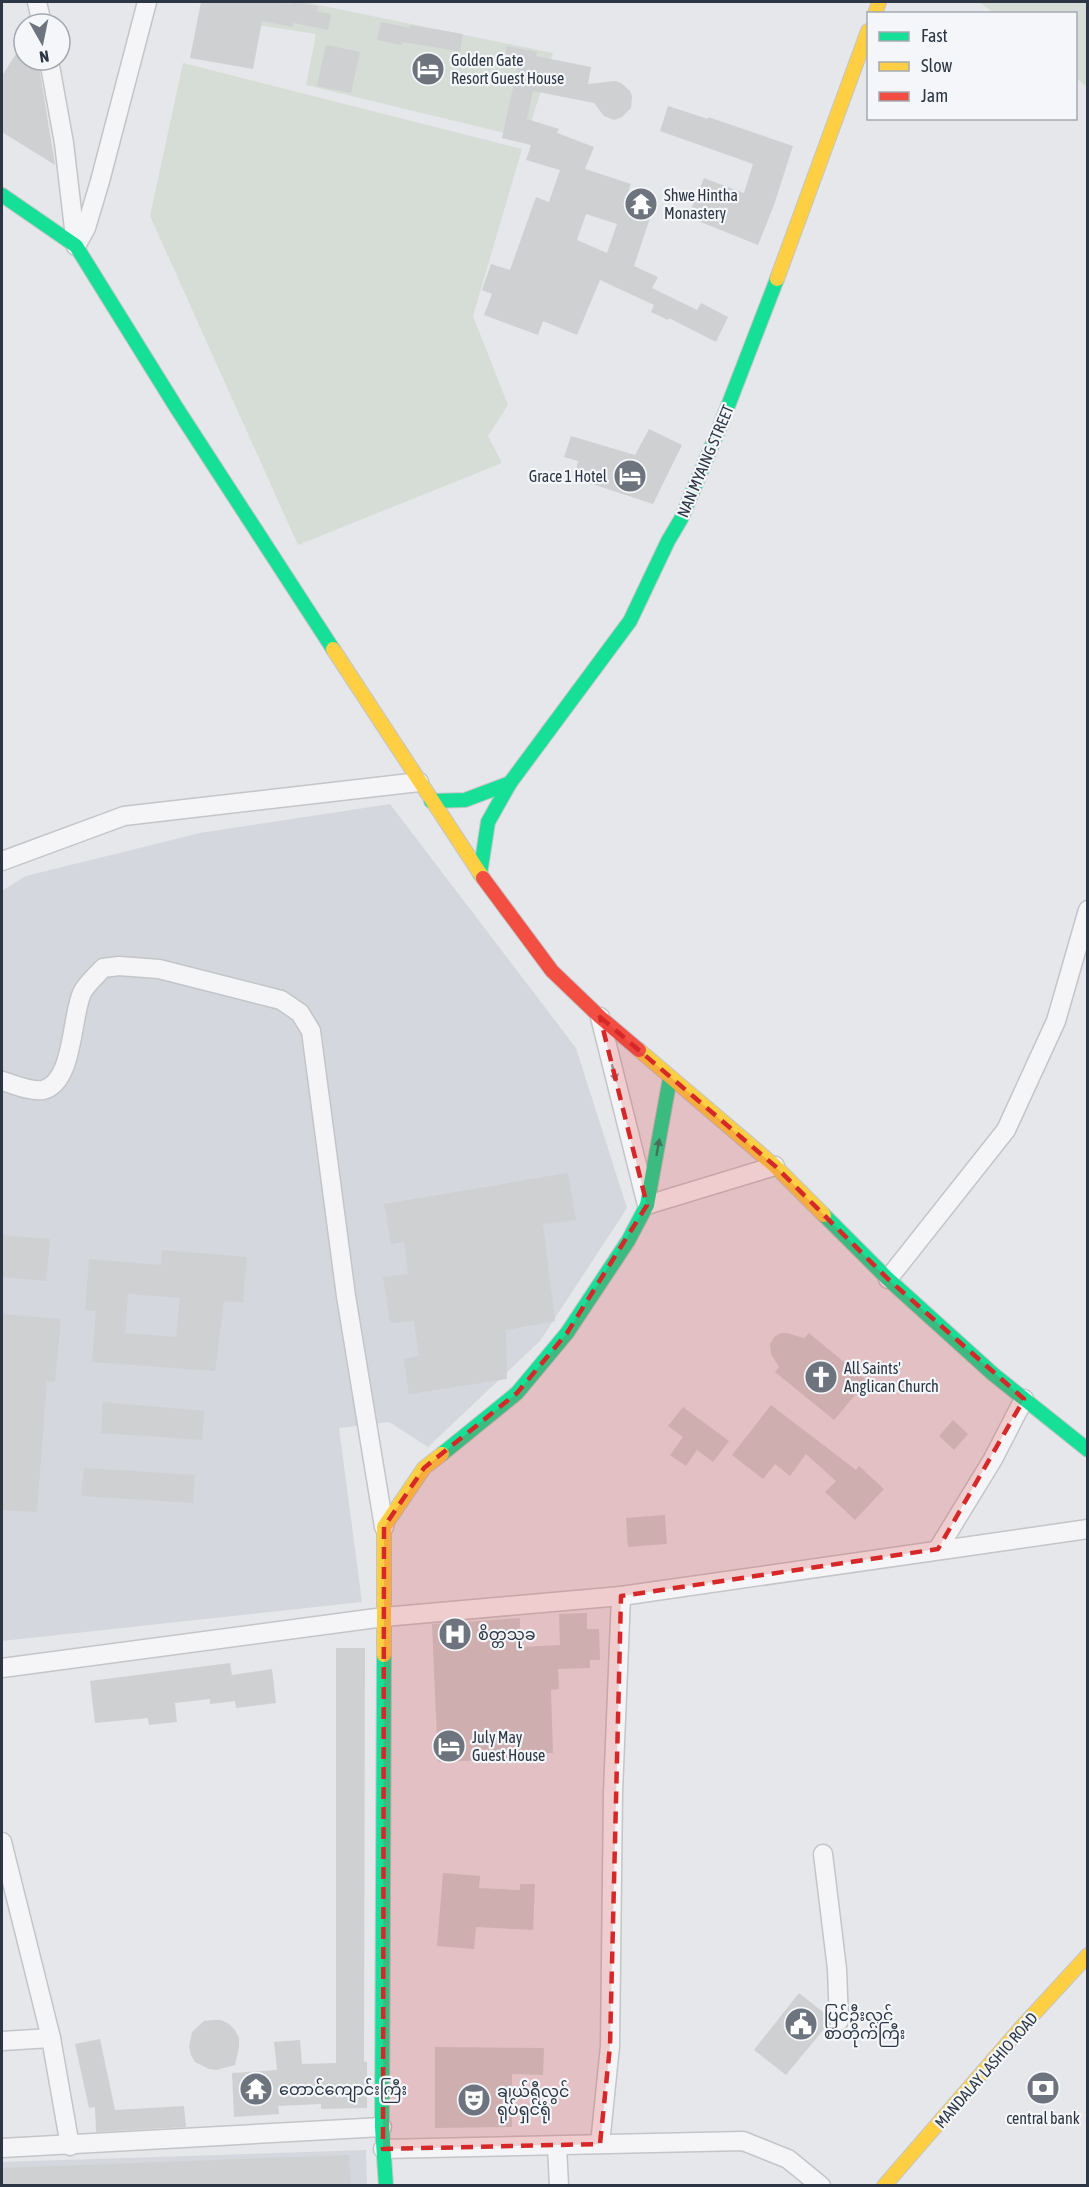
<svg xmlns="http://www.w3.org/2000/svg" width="1089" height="2187" font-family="'Asap Condensed','Noto Sans Myanmar',sans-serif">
	<rect width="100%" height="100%" fill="#e5e7ea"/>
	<g fill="#d4d7dd">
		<path d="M390 804 576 1048 627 1208 540 1341 428 1447 389 1422 339 1428 362 1602 2 1641V891L26 876 200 833Z"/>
		<path d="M366 2150 367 2185H2V2162Z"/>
	</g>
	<g fill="#d6ddd6">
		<path d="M255 2H304L553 53 526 138 306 85 316 34 251 24Z"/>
		<path d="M979 2H1087V87L1076 78V14L994 13Z"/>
		<path d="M183 63 522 149 473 316 508 405 488 436 502 463 298 545 150 216Z"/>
	</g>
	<g fill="#ced0d2" fill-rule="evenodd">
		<path d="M201 2H276L290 4 291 2H295L318 6 317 11 331 14 328 30 294 23 292 27 262 21 253 69 190 58Z"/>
		<path d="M381 22 410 28V25L463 34 460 52 428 46 402 42V45L377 40Z"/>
		<path d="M24 41V60H38L55 165 2 132V76Z"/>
		<path d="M326 45 360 52 351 93 317 86Z"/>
		<path d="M507 46 537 52 536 56 591 67 588 84 615 81 621 83 630 91 632 96 631 108 622 117 614 120 604 116 594 103 533 91 527 119 559 129 557 133 594 147 585 169 631 184 624 203 652 212 634 266 658 277 652 288 697 310 701 303 728 317 716 342 669 318 668 320 651 312 654 305 600 280 577 335 543 321 538 335 484 315 492 294 482 290 491 264 510 270 536 197 549 202 560 170 526 160 531 145 502 138 518 65 504 62ZM586 214 617 224 607 253 577 240Z"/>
		<path d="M668 106 708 119V117L793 146 774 205 758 245 688 217 704 178 744 193 753 164 660 131Z"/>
		<path d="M649 429 682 445 653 504 574 478 578 461 564 457 571 436 635 455Z"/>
		<path d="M568 1173 576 1220 543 1224 555 1321 506 1330 507 1379 409 1394 404 1359 419 1356 414 1321 390 1323 383 1277 408 1274 404 1242 391 1244 384 1204Z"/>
		<path d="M2 1235 50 1239 46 1281 2 1277Z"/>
		<path d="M162 1250 247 1257 243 1303 224 1301 215 1371 92 1362 96 1311 85 1310 89 1259 161 1265ZM128 1294 180 1298 176 1337 125 1333Z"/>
		<path d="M2 1314 61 1319 55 1382 47 1381 37 1512 2 1510Z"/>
		<path d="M781 1333H787L804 1338 809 1333 867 1381 834 1420 775 1372 779 1367 771 1354 770 1344 774 1337Z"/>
		<path d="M103 1402 204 1411 202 1440 101 1433Z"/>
		<path d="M771 1405 856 1470 859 1466 884 1489 855 1520 825 1492 836 1481 806 1454 790 1476 775 1464 763 1479 732 1455Z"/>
		<path d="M683 1407 729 1441 713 1462 697 1450 686 1466 670 1455 683 1437 668 1426Z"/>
		<path d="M953 1420 968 1434 954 1450 939 1436Z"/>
		<path d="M84 1468 195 1475 193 1503 81 1496Z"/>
		<path d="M665 1515 667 1544 628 1547 626 1518Z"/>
		<path d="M587 1613V1629H599L600 1660H590V1668L558 1669 559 1689 551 1690 553 1753H534V1758L438 1762 432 1624 520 1618V1647L560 1645 559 1614Z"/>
		<path d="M336 1648H365L364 2062H367V2108L321 2109V2104L278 2106 279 2114 234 2117 232 2073 277 2070 274 2042 300 2040 302 2064 336 2063Z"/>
		<path d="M230 1663 232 1675 272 1669 276 1703 236 1708 235 1701 210 1704V1699L175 1703 177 1722 149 1725 148 1718 95 1723 90 1681Z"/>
		<path d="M443 1873 480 1876 479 1888 520 1890V1884H535L533 1930 476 1927 474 1949 437 1946Z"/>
		<path d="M799 1993 828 2016V2024L786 2075 754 2050Z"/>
		<path d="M212 2020H221L229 2024 235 2030 239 2038V2047L235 2065 216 2070 209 2069 195 2062 191 2055 189 2047 192 2032 204 2021Z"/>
		<path d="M100 2039 115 2110 184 2106 186 2127 96 2132 95 2107 89 2108 75 2044Z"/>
		<path d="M435 2047 544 2048 543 2075 512 2074V2127L435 2128Z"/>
		<path d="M349 2155 351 2186H2V2168Z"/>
	</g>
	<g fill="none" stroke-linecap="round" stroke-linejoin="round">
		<g stroke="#c3c5c8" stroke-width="21">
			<g id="street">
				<path d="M37 2 42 24"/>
				<path d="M49 60 64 143 76 246"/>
				<path d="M76 246 86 228 100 181 147 2"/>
				<path d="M2 861 124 816 419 782"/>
				<path d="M600 1017 647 1205 775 1166"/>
				<path d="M2 1081C13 1084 31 1092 43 1090 74 1082 71 1017 82 993 86 984 97 975 103 968L119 966 159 969 281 1000 300 1013 311 1031 346 1296 384 1527"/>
				<path d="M888 1279 1006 1130 1056 1021 1088 910"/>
				<path d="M938 1549 993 1459 1024 1399"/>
				<path d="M2 1668 384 1617 621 1596 1088 1529"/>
				<path d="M2 1842 51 2038 70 2146"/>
				<path d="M823 1854 837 1969 839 2021"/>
				<path d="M2 2041 51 2038"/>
				<path d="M600 2144 610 2046 613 1792 621 1596"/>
				<path d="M557 2146 559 2186"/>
				<path d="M2 2148 382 2127"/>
				<path d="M383 2149 743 2141 788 2159 821 2186"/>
			</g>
		</g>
		<g stroke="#c3c5c8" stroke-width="16">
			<g id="fast">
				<path d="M2 195 76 246 176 407 333 649"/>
				<path d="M431 801 465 800 510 783 630 621 668 541 681 519 721 424 777 279"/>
				<path d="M480 874 488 822 510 783"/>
				<path d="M824 1215 888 1279 993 1374 1088 1450"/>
				<path d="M442 1454 517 1393 567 1333 628 1241 647 1205 670 1078"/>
				<path d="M384 1655 382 2127 386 2186"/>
			</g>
		</g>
		<g stroke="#c3c5c8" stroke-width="16">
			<g id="slow">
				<path d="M875 14 879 2"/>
				<path d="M777 279 868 31"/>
				<path d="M333 649 483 878"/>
				<path d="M639 1050 775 1166 824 1215"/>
				<path d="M384 1655V1527L424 1468 442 1454"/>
				<path d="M884 2186 1020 2029 1088 1955"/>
			</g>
		</g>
		<g stroke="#c3c5c8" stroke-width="16">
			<path id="jam" d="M483 878 552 971 600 1017 639 1050"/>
		</g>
		<use href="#street" stroke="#f5f5f7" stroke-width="18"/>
		<use href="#fast" stroke="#16e098" stroke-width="14"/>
		<use href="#slow" stroke="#ffcf43" stroke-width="14"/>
		<use href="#jam" stroke="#f24e42" stroke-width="14"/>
	</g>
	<defs><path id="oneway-solid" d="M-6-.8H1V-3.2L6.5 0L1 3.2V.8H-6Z" transform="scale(1.5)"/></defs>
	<use fill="#90969e" href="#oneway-solid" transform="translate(614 1073) rotate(76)"/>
	<use fill="#22826a" href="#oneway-solid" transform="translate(658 1147) rotate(-80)"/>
	<path fill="#d62828" fill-opacity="0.2" stroke="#d62828" stroke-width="4.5" stroke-dasharray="12 8" stroke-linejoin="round" d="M600 1017 775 1166 888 1279 1024 1399 938 1549 621 1596 610 2046 600 2144 383 2149 384 1527 424 1468 517 1393 567 1333 647 1205Z"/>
	<defs>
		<g id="hotel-disc" transform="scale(1.725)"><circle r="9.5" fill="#6d747e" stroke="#f4f6f9"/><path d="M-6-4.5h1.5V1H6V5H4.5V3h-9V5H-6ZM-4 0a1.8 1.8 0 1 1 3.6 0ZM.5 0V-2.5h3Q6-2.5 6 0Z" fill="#fff"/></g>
		<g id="temple-disc" transform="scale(1.725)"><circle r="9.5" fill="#6d747e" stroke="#f4f6f9"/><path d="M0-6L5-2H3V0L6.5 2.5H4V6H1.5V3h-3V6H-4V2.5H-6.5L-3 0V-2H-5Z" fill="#fff"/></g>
		<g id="church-disc" transform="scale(1.725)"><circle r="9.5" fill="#6d747e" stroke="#f4f6f9"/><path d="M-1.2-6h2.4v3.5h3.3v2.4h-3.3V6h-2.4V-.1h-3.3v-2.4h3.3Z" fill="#fff"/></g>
		<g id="hospital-disc" transform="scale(1.725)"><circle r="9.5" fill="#6d747e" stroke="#f4f6f9"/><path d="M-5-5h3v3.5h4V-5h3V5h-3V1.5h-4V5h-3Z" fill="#fff"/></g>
		<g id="civic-disc" transform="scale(1.725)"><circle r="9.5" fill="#6d747e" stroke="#f4f6f9"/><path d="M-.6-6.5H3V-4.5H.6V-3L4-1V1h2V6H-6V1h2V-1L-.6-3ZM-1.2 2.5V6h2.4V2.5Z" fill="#fff"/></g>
		<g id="bank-disc" transform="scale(1.725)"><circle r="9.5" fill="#6d747e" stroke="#f4f6f9"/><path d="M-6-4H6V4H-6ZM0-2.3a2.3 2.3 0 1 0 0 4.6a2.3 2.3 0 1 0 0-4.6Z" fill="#fff"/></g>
		<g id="theatre-disc" transform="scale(1.725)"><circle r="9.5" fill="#6d747e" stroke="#f4f6f9"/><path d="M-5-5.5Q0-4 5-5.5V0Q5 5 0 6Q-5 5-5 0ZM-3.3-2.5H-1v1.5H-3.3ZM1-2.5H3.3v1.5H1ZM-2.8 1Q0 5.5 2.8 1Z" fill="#fff"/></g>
	</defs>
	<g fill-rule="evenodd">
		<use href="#hotel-disc" x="428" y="69"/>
		<use href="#temple-disc" x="641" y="204"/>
		<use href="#hotel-disc" x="630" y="476"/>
		<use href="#church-disc" x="821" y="1377"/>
		<use href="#hospital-disc" x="455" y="1634"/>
		<use href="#hotel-disc" x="449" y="1746"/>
		<use href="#civic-disc" x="801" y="2024"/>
		<use href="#bank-disc" x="1043" y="2088"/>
		<use href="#temple-disc" x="256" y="2089"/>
		<use href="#theatre-disc" x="474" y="2100"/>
	</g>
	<g text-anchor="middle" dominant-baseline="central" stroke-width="4.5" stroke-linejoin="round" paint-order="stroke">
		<g font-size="16" fill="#2c3644" stroke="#f4f6f9" text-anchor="start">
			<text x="451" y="60">Golden Gate<tspan x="451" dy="18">Resort Guest House</tspan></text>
			<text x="664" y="195">Shwe Hintha<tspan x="664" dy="18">Monastery</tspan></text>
			<text x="607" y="476" text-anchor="end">Grace 1 Hotel</text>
			<text x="844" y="1368">All Saints'<tspan x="844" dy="18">Anglican Church</tspan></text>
			<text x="478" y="1634">စိတ္တသုခ</text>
			<text x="472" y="1737">July May<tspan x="472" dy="18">Guest House</tspan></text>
			<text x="824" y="2015">ပြင်ဦးလွင်<tspan x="824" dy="18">စာတိုက်ကြီး</tspan></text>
			<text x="279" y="2089">တောင်ကျောင်းကြီး</text>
			<text x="497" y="2091">ချယ်ရီလွင်<tspan x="497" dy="18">ရုပ်ရှင်ရုံ</tspan></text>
			<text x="1043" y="2118" text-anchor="middle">central bank</text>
		</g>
		<g font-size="16" fill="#2c3644" stroke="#f4f6f9">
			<text transform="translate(705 461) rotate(-67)">NAN MYAING STREET</text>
			<text transform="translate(986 2070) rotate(-49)">MANDALAY LASHIO ROAD</text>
		</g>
	</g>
	<rect width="1089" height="2187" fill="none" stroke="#2c3644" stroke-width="6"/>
	<rect x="867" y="12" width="210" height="108" fill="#f4f6f9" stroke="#a4a9b1" stroke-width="1.5"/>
	<rect x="879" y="32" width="30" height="9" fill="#16e098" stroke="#a4a9b1" stroke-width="1.5"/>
	<text x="921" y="42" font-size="18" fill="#2c3644">Fast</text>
	<rect x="879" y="62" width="30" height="9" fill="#ffcf43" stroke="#a4a9b1" stroke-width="1.5"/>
	<text x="921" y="72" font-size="18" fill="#2c3644">Slow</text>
	<rect x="879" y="92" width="30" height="9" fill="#f24e42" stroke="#a4a9b1" stroke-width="1.5"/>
	<text x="921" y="102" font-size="18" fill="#2c3644">Jam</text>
	<g transform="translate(42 42) rotate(171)"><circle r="28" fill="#f4f6f9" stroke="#a4a9b1" stroke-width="1.5"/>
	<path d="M0-4.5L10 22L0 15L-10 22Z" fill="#6d747e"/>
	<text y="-9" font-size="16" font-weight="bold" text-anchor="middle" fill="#2c3644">N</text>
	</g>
</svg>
